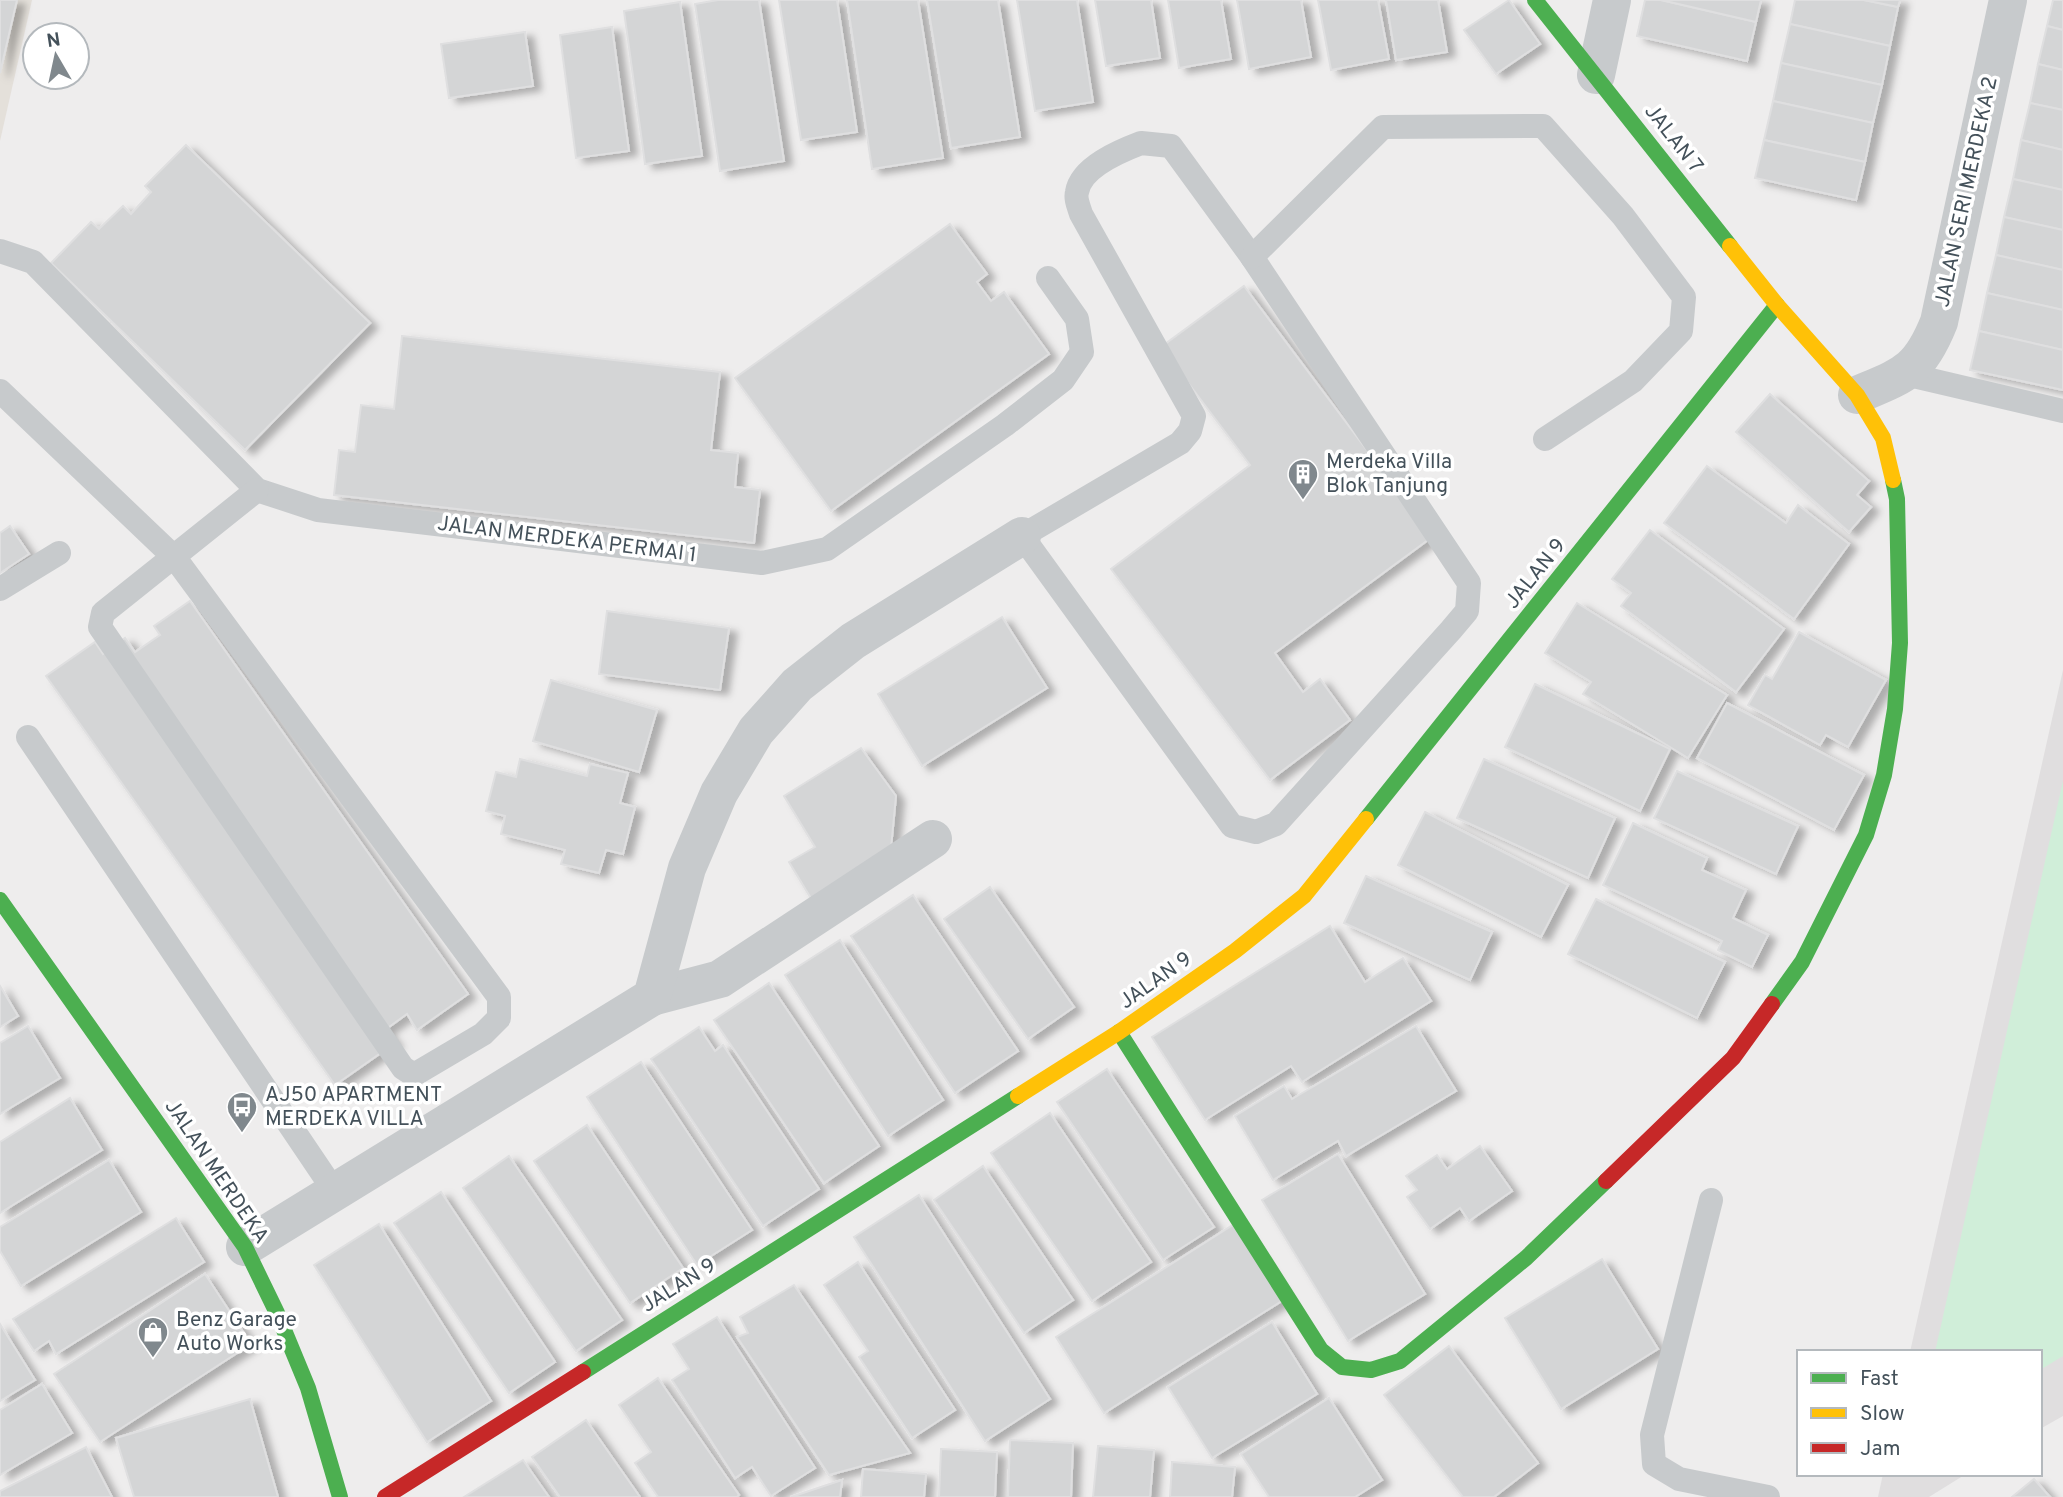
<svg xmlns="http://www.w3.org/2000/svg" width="2063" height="1497" font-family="Overpass,sans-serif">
	<defs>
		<filter id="shadow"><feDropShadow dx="8" dy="4.5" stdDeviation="3.5" flood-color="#0004"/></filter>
	</defs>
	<rect width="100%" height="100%" fill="#eeeded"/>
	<path fill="#e4e0da" d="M0 0H32L0 141Z"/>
	<g fill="#e0dedf">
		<path d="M2063 670V1416L2040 1429V1352H1910Z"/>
		<path d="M1883 1474H1966L1929 1497H1878Z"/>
	</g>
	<path fill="#d0eed9" d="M2063 781V1356L2040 1370V1352H1935Z"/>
	<g fill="#d4d5d6" stroke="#dfdfe0" stroke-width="2" filter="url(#shadow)">
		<path d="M0 0H17L0 73Z"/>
		<path d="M718 0H759L784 161 720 171 695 4Z"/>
		<path d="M779 0H837L857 132 801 140Z"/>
		<path d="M847 0H918L943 158 872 169Z"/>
		<path d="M927 0H998L1020 137 951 148Z"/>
		<path d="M1017 0H1077L1093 102 1035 111Z"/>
		<path d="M1095 0H1151L1160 58 1106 66Z"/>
		<path d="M1168 0H1221L1231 59 1179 68Z"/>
		<path d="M1237 0H1301L1311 57 1249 69Z"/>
		<path d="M1318 0H1378L1389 59 1331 70Z"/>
		<path d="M1386 0H1438L1447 52 1396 60Z"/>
		<path d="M1509 0 1540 44 1496 74 1464 30Z"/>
		<path d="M1645 0H1661L1756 22 1747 61 1637 36Z"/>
		<path d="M1661 0H1761L1756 22Z"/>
		<path d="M1795 0H1864L1898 7 1890 46 1790 24Z"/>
		<path d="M1864 0H1900L1898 7Z"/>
		<path d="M2053 0H2063V30L2047 26Z"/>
		<path d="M680 2 702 156 645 164 624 11Z"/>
		<path d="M1790 24 1890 46 1882 85 1781 63Z"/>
		<path d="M2047 26 2063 30V70L2038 64Z"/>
		<path d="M612 27 629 151 576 158 560 35Z"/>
		<path d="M525 32 533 86 449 98 441 44Z"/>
		<path d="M1781 63 1882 85 1873 123 1773 101Z"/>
		<path d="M2038 64 2063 70V110L2030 103Z"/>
		<path d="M1773 101 1873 123 1865 162 1764 140Z"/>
		<path d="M2030 103 2063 110V150L2021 140Z"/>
		<path d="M1764 140 1865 162 1856 200 1755 178Z"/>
		<path d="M2021 140 2063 150V190L2013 179Z"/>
		<path d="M186 145 370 323 245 450 51 263 91 222 99 229 123 206 131 214 151 192 145 186Z"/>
		<path d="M2013 179 2063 190V230L2004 217Z"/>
		<path d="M2004 217 2063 230V270L1996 255Z"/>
		<path d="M950 224 987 274 977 282 991 301 1004 292 1049 354 831 511 735 378Z"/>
		<path d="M1996 255 2063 270V310L1987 293Z"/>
		<path d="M1244 286 1432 537 1275 653 1303 692 1320 679 1350 720 1270 780 1111 569 1250 465 1161 347Z"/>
		<path d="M1987 293 2063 310V350L1979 331Z"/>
		<path d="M1979 331 2063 350V390L1970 370Z"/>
		<path d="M402 336 720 372 711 450 738 453 735 487 760 490 754 543 334 495 339 450 355 452 361 405 394 409Z"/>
		<path d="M1770 394 1869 481 1857 495 1871 507 1849 532 1736 432Z"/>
		<path d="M1707 466 1786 523 1798 505 1849 544 1794 619 1664 523Z"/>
		<path d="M10 526 29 554 0 573V533Z"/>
		<path d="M1650 530 1784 629 1736 692 1621 606 1631 593 1612 579Z"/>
		<path d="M190 601 468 994 417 1030 407 1014 385 1030 395 1043 335 1085 46 676 95 642 103 654 125 638 135 652 160 635 154 626Z"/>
		<path d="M1577 603 1727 695 1688 758 1583 694 1591 682 1545 653Z"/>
		<path d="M607 611 729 628 720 690 599 674Z"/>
		<path d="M1002 617 1047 688 922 766 878 694Z"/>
		<path d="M1799 632 1886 680 1848 747 1826 735 1820 745 1748 705 1765 675 1772 679Z"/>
		<path d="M551 680 657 710 639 772 533 741Z"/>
		<path d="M1535 684 1670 749 1640 811 1505 747Z"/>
		<path d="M1727 703 1864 775 1834 830 1697 758Z"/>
		<path d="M861 748 896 796 891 848 812 900 789 862 815 847 784 796Z"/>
		<path d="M520 759 587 776 590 764 628 773 620 803 635 807 623 854 606 850 599 873 561 864 565 850 501 834 505 816 486 811 496 772 516 777Z"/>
		<path d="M1484 759 1615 818 1588 878 1457 818Z"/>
		<path d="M1677 771 1798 826 1776 874 1654 818Z"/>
		<path d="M1425 812 1568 885 1541 937 1398 865Z"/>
		<path d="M1633 823 1707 858 1702 870 1746 890 1733 918 1768 935 1752 967 1718 950 1722 941 1603 885Z"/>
		<path d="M1366 876 1492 932 1470 980 1344 923Z"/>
		<path d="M990 887 1074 1007 1028 1039 944 919Z"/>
		<path d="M913 895 1018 1051 955 1093 851 936Z"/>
		<path d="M1596 899 1725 962 1697 1018 1568 954Z"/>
		<path d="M1330 926 1365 982 1403 958 1431 1001 1302 1082 1291 1066 1205 1120 1152 1037Z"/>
		<path d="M840 940 943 1100 888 1136 785 975Z"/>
		<path d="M769 983 879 1146 824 1183 714 1020Z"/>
		<path d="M0 986 18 1016 0 1027Z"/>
		<path d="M28 1026 60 1078 0 1114V1043Z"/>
		<path d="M1416 1026 1456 1091 1346 1156 1338 1141 1273 1180 1235 1116 1284 1086 1292 1099Z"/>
		<path d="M699 1027 715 1051 723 1045 819 1189 763 1226 651 1059Z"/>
		<path d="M641 1062 752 1230 697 1265 587 1097Z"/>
		<path d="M1107 1069 1214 1227 1163 1260 1057 1102Z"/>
		<path d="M70 1098 102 1150 0 1213V1142Z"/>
		<path d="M1050 1113 1151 1262 1092 1301 991 1153Z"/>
		<path d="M587 1125 683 1268 630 1303 534 1161Z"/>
		<path d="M1480 1146 1512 1191 1469 1221 1460 1208 1430 1229 1407 1197 1417 1190 1406 1176 1437 1155 1447 1169Z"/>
		<path d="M1338 1154 1425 1294 1348 1341 1262 1200Z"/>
		<path d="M509 1156 622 1320 576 1351 463 1188Z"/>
		<path d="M109 1160 141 1212 21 1286 0 1251V1227Z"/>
		<path d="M983 1166 1073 1300 1024 1333 934 1200Z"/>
		<path d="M441 1192 555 1362 509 1393 394 1223Z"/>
		<path d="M919 1195 1050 1399 985 1441 854 1237Z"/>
		<path d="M176 1218 204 1262 56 1354 49 1341 34 1351 13 1319Z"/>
		<path d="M1236 1223 1285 1299 1104 1413 1056 1337Z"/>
		<path d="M379 1224 491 1401 427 1442 314 1265Z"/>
		<path d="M1602 1259 1658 1349 1561 1409 1505 1318Z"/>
		<path d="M858 1262 955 1410 912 1438 859 1357 868 1351 824 1285Z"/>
		<path d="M205 1274 251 1344 100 1442 54 1374Z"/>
		<path d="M794 1285 910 1453 829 1475 737 1337 748 1333 740 1317Z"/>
		<path d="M717 1317 815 1468 771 1496 752 1467 735 1478 672 1380 689 1369 673 1344Z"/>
		<path d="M1272 1322 1317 1394 1212 1458 1168 1387Z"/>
		<path d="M0 1324 35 1380 0 1401Z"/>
		<path d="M1449 1346 1538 1463 1494 1497H1463L1384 1395Z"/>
		<path d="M658 1378 739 1495 737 1497H658L635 1463 651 1452 619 1405Z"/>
		<path d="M42 1384 72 1433 0 1475V1410Z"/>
		<path d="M1329 1398 1382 1480 1355 1497H1269L1241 1454Z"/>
		<path d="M250 1399 278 1497H134L116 1438Z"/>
		<path d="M586 1420 640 1497H560L532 1457Z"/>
		<path d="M1010 1440 1073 1443 1071 1497H1008Z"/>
		<path d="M1098 1446 1154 1450 1150 1497H1093Z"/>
		<path d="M86 1447 112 1497H0V1491Z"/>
		<path d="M941 1449 997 1452 995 1497H939Z"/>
		<path d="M523 1460 549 1497H464Z"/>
		<path d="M1172 1462 1235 1467 1232 1497H1170Z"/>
		<path d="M863 1469 926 1474 924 1497H861Z"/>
		<path d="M2034 1479 2050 1497H2012Z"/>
		<path d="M842 1480 840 1497H791Z"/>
	</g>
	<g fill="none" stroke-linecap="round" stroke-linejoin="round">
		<g stroke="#c7cacc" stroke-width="24">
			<path d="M1141 143 1171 146 1252 257 1469 583 1467 611 1451 630 1276 824 1256 832 1232 826 1022 536 1180 443 1190 431 1194 416 1081 214C1079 207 1075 199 1077 192 1081 167 1120 151 1141 143Z"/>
			<path d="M0 251 33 262 257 490 318 510 762 563 827 549 1005 425 1063 380 1082 352 1077 319 1048 278"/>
			<path d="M1252 257 1383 127 1543 126 1623 216 1684 297 1681 331 1633 381 1545 439"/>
			<path d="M1905 374 2063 411"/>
			<path d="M0 391 175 558 499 997V1018L483 1034 417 1073H411L403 1068 100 627 103 613 257 490"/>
			<path d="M0 589 59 553"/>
			<path d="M28 737 335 1192"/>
			<path d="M1711 1200 1652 1435 1654 1464 1679 1479 1768 1497"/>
		</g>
		<g stroke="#c7cacc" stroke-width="38">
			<path d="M1596 75 1612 0"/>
			<path d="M1857 395C1904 375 1919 372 1939 322L2008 0"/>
			<path d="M652 997 720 979 933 839"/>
			<path d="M245 1247 652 997 687 868 719 793 756 731 797 685 853 641 1022 536"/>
		</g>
		<g stroke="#4caf50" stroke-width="16">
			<path d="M1535 0 1730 246"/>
			<path d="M1366 819 1777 305"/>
			<path d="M0 900 245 1247 277 1313 308 1388 340 1497"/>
			<path d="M1772 1004 1802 962 1866 835 1884 775 1895 709 1900 643 1897 499 1893 480"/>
			<path d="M1119 1032 1321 1350 1342 1367 1371 1370 1400 1361 1526 1258 1606 1181"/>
			<path d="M583 1372 1018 1096"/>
		</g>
		<g stroke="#ffc107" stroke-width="16">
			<path d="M1730 246 1777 305 1857 395 1883 438 1893 480"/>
			<path d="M1018 1096 1119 1032 1235 951 1304 896 1366 819"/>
		</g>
		<g stroke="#c62828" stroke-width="16">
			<path d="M1606 1181 1733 1058 1772 1004"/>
			<path d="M385 1497 583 1372"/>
		</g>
	</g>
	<defs>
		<g id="building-pin" transform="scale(1.575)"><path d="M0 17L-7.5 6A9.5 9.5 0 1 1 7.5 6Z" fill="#80888d" stroke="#fff"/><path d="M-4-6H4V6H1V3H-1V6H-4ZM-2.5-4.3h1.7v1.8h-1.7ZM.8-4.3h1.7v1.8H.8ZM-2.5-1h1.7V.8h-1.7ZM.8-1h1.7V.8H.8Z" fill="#fff"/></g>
		<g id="bus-pin" transform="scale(1.575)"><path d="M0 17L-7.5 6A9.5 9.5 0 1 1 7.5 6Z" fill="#80888d" stroke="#fff"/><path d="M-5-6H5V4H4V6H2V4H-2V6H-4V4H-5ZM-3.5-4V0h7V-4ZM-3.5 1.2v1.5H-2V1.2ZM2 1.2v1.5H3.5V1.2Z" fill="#fff"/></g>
		<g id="shop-pin" transform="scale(1.575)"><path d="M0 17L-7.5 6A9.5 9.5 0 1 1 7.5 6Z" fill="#80888d" stroke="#fff"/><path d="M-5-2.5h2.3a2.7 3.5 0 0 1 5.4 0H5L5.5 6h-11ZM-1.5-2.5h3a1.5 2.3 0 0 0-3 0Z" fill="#fff"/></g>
	</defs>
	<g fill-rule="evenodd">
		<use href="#building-pin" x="1303" y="474"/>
		<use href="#bus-pin" x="242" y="1107"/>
		<use href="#shop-pin" x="153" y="1332"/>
	</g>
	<g text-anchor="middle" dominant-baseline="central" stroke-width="7" stroke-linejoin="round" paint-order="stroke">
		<g font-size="21" fill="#44515a" stroke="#fff">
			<text transform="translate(1673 139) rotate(52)">JALAN 7</text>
			<text transform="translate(1967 192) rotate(-78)">JALAN SERI MERDEKA 2</text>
			<text transform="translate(567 540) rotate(7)">JALAN MERDEKA PERMAI 1</text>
			<text transform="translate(1536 574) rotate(-51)">JALAN 9</text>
			<text transform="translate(1156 981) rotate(-35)">JALAN 9</text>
			<text transform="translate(216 1172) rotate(56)">JALAN MERDEKA</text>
			<text transform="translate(679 1286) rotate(-32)">JALAN 9</text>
		</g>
		<g font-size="21" fill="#44515a" stroke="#fff" text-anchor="start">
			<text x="1326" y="462">Merdeka Villa<tspan x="1326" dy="24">Blok Tanjung</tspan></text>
			<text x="265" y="1095">AJ50 APARTMENT<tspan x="265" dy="24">MERDEKA VILLA</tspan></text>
			<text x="176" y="1320">Benz Garage<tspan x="176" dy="24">Auto Works</tspan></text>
		</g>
	</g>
	<rect x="1797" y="1350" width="245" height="126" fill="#ffffff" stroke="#b4b9bd" stroke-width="2"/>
	<rect x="1811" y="1373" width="35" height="10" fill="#4caf50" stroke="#b4b9bd" stroke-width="2"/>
	<text x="1860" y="1385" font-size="21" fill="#44515a">Fast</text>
	<rect x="1811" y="1408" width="35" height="10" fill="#ffc107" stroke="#b4b9bd" stroke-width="2"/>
	<text x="1860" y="1420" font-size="21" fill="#44515a">Slow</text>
	<rect x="1811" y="1443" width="35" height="10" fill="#c62828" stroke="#b4b9bd" stroke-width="2"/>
	<text x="1860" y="1455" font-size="21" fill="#44515a">Jam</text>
	<g transform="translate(56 56) rotate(351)"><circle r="33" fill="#ffffff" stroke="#b4b9bd" stroke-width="2"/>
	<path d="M0-5L12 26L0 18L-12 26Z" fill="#80888d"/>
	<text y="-10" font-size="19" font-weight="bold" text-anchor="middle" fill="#44515a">N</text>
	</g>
</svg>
